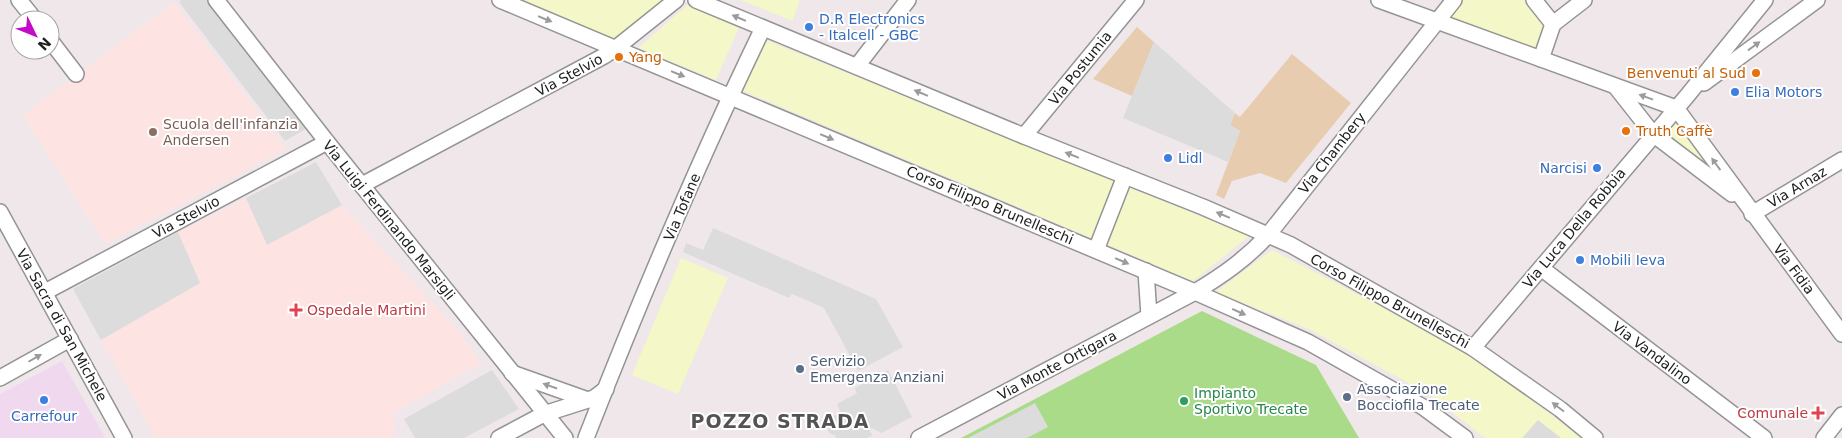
<svg xmlns="http://www.w3.org/2000/svg" width="1842" height="438" font-family="'DejaVu Sans',sans-serif">
	<rect width="100%" height="100%" fill="#f0e7ea"/>
	<path fill="#f0d8ef" d="M62 361 105 438H0V394Z"/>
	<g fill="#fee3e3">
		<path d="M174 2 286 149 105 244 23 115Z"/>
		<path d="M246 198 267 245 342 205 464 338 480 364 393 413 395 438H156L101 340 200 283 178 232Z"/>
	</g>
	<g fill="#e7ccb0">
		<path d="M1137 27 1154 42 1132 96 1093 79Z"/>
		<path d="M1292 54 1351 103 1286 183 1260 173 1232 181 1224 199 1216 195 1240 131 1230 125 1235 113 1240 117Z"/>
	</g>
	<g fill="#f4f7c7">
		<path d="M522 0H664L652 8 614 39Z"/>
		<path d="M741 0H800L792 21Z"/>
		<path d="M1454 0H1534L1553 24 1541 59 1437 20Z"/>
		<path d="M690 3 741 23 716 80 638 48Z"/>
		<path d="M761 38 1249 236 1193 281 741 90Z"/>
		<path d="M1676 108 1719 168 1710 178 1653 134Z"/>
		<path d="M1272 250 1465 350 1582 438H1485L1429 394 1311 330 1216 292Z"/>
		<path d="M681 258 728 278 678 394 632 375Z"/>
	</g>
	<path fill="#aadb89" d="M1202 311 1316 365 1359 438H961Z"/>
	<g fill="#dcdcdc">
		<path d="M181 0H212L309 127 285 141 179 2Z"/>
		<path d="M1154 42 1235 113 1230 125 1240 131 1228 162 1123 118Z"/>
		<path d="M316 162 342 205 267 245 246 198Z"/>
		<path d="M713 228 876 299 903 347 858 371 824 308 792 294 789 298 683 252 686 243 703 250Z"/>
		<path d="M178 232 200 283 101 340 73 289Z"/>
		<path d="M492 370 519 409 464 438H415L404 419Z"/>
		<path d="M888 370 912 417 881 433 872 428 869 431 873 435 867 438H836V436L828 432 830 414 838 416 840 411 837 404 857 393 855 388Z"/>
		<path d="M1035 403 1048 427 1027 438H968Z"/>
		<path d="M1538 420 1561 438H1522Z"/>
	</g>
	<g fill="none" stroke-linecap="round" stroke-linejoin="round">
		<g stroke="#949494" stroke-width="18">
			<g id="minor">
				<path d="M19 0 35 20"/>
				<path d="M216 0 327 142 565 438"/>
				<path d="M500 0 1195 292 1308 342 1423 407 1465 438"/>
				<path d="M696 0 1024 136 1203 207 1291 245 1473 348 1560 409 1595 438"/>
				<path d="M1379 0 1676 108"/>
				<path d="M1534 0 1553 24"/>
				<path d="M50 40 76 74"/>
				<path d="M1541 59 1553 24 1584 0"/>
				<path d="M857 66 908 0"/>
				<path d="M1704 83 1817 0"/>
				<path d="M1616 87 1653 134 1732 194"/>
				<path d="M1676 108 1842 334"/>
				<path d="M1024 136 1136 0"/>
				<path d="M362 185 604 56 616 48 676 0"/>
				<path d="M0 212 124 438"/>
				<path d="M1752 214 1842 160"/>
				<path d="M1096 250 1125 176"/>
				<path d="M1541 268 1764 438"/>
				<path d="M1146 271 1149 316"/>
				<path d="M45 292 327 142"/>
				<path d="M1473 348 1687 96 1765 0"/>
				<path d="M512 373 588 400"/>
				<path d="M0 378 70 339"/>
				<path d="M499 438 544 414 594 398 606 389"/>
				<path d="M586 438C640 300 698 162 763 28"/>
				<path d="M919 438 1195 292C1223 275 1246 259 1268 235L1454 0"/>
				<path d="M1824 438 1842 415"/>
			</g>
		</g>
		<use href="#minor" stroke="#fff" stroke-width="15"/>
	</g>
	<defs><path id="oneway-solid" d="M-6-.8H1V-3.2L6.5 0L1 3.2V.8H-6Z" transform="scale(1.25)"/></defs>
	<g fill="#9b9b9b">
		<use href="#oneway-solid" transform="translate(739 18) rotate(-157)"/>
		<use href="#oneway-solid" transform="translate(545 19) rotate(22)"/>
		<use href="#oneway-solid" transform="translate(1754 46) rotate(-36)"/>
		<use href="#oneway-solid" transform="translate(678 74) rotate(22)"/>
		<use href="#oneway-solid" transform="translate(921 93) rotate(-157)"/>
		<use href="#oneway-solid" transform="translate(1646 97) rotate(-160)"/>
		<use href="#oneway-solid" transform="translate(827 137) rotate(23)"/>
		<use href="#oneway-solid" transform="translate(1072 155) rotate(-158)"/>
		<use href="#oneway-solid" transform="translate(1716 164) rotate(-126)"/>
		<use href="#oneway-solid" transform="translate(1223 215) rotate(-157)"/>
		<use href="#oneway-solid" transform="translate(1122 261) rotate(23)"/>
		<use href="#oneway-solid" transform="translate(1239 312) rotate(24)"/>
		<use href="#oneway-solid" transform="translate(35 358) rotate(-30)"/>
		<use href="#oneway-solid" transform="translate(550 386) rotate(-161)"/>
		<use href="#oneway-solid" transform="translate(1558 407) rotate(-143)"/>
	</g>
	<g fill="#3f7fe0" stroke="#fff" stroke-width="2">
		<circle cx="809" cy="27" r="5"/>
		<circle cx="1735" cy="92" r="5"/>
		<circle cx="1168" cy="158" r="5"/>
		<circle cx="1597" cy="168" r="5"/>
		<circle cx="1580" cy="260" r="5"/>
		<circle cx="44" cy="400" r="5"/>
	</g>
	<g fill="#e8710a" stroke="#fff" stroke-width="2">
		<circle cx="619" cy="57" r="5"/>
		<circle cx="1756" cy="73" r="5"/>
		<circle cx="1626" cy="131" r="5"/>
	</g>
	<circle fill="#8d6e63" stroke="#fff" stroke-width="2" cx="153" cy="132" r="5"/>
	<g fill="#e0444e" stroke="#fff" stroke-width="2">
		<path d="M293.5 302.5h5v5h5v5h-5v5h-5v-5h-5v-5h5z"/>
		<path d="M1815.5 405.5h5v5h5v5h-5v5h-5v-5h-5v-5h5z"/>
	</g>
	<g fill="#5c6f8a" stroke="#fff" stroke-width="2">
		<circle cx="800" cy="369" r="5"/>
		<circle cx="1347" cy="397" r="5"/>
	</g>
	<circle fill="#2e9e5b" stroke="#fff" stroke-width="2" cx="1184" cy="401" r="5"/>
	<g text-anchor="middle" dominant-baseline="central" stroke-width="4" stroke-linejoin="round" paint-order="stroke">
		<g font-size="14" fill="#366cbe" stroke="#fff" text-anchor="start">
			<text x="819" y="19">D.R Electronics<tspan x="819" dy="16">- Italcell - GBC</tspan></text>
			<text x="1745" y="92">Elia Motors</text>
			<text x="1178" y="158">Lidl</text>
			<text x="1587" y="168" text-anchor="end">Narcisi</text>
			<text x="1590" y="260">Mobili Ieva</text>
			<text x="44" y="416" text-anchor="middle">Carrefour</text>
		</g>
		<g font-size="14" fill="#c56008" stroke="#fff" text-anchor="start">
			<text x="629" y="57">Yang</text>
			<text x="1746" y="73" text-anchor="end">Benvenuti al Sud</text>
			<text x="1636" y="131">Truth Caffè</text>
		</g>
		<g font-size="14" fill="#202020" stroke="#fff">
			<text transform="translate(1080 68) rotate(-51)">Via Postumia</text>
			<text transform="translate(569 75) rotate(-28)">Via Stelvio</text>
			<text transform="translate(1332 153) rotate(-52)">Via Chambery</text>
			<text transform="translate(1797 187) rotate(-31)">Via Arnaz</text>
			<text transform="translate(990 205) rotate(23)">Corso Filippo Brunelleschi</text>
			<text transform="translate(682 207) rotate(-67)">Via Tofane</text>
			<text transform="translate(186 217) rotate(-28)">Via Stelvio</text>
			<text transform="translate(389 220) rotate(51)">Via Luigi Ferdinando Marsigli</text>
			<text transform="translate(1574 228) rotate(-50)">Via Luca Della Robbia</text>
			<text transform="translate(1794 269) rotate(53)">Via Fidia</text>
			<text transform="translate(1390 301) rotate(29)">Corso Filippo Brunelleschi</text>
			<text transform="translate(62 325) rotate(61)">Via Sacra di San Michele</text>
			<text transform="translate(1652 353) rotate(37)">Via Vandalino</text>
			<text transform="translate(1057 365) rotate(-28)">Via Monte Ortigara</text>
		</g>
		<g font-size="14" fill="#785e54" stroke="#fff" text-anchor="start">
			<text x="163" y="124">Scuola dell'infanzia<tspan x="163" dy="16">Andersen</tspan></text>
		</g>
		<g font-size="14" fill="#be3a42" stroke="#fff" text-anchor="start">
			<text x="307" y="310">Ospedale Martini</text>
			<text x="1808" y="413" text-anchor="end">Comunale</text>
		</g>
		<g font-size="14" fill="#4e5e75" stroke="#fff" text-anchor="start">
			<text x="810" y="361">Servizio<tspan x="810" dy="16">Emergenza Anziani</tspan></text>
			<text x="1357" y="389">Associazione<tspan x="1357" dy="16">Bocciofila Trecate</tspan></text>
		</g>
		<g font-size="14" fill="#27864d" stroke="#fff" text-anchor="start">
			<text x="1194" y="393">Impianto<tspan x="1194" dy="16">Sportivo Trecate</tspan></text>
		</g>
		<g font-size="19" font-weight="bold" letter-spacing="1" fill="#535353" stroke="#fff">
			<text x="780" y="421">POZZO STRADA</text>
		</g>
	</g>
	<g transform="translate(35 35) rotate(133)"><circle r="24" fill="#ffffff" stroke="#a6a6a6"/>
	<path d="M0-4L9 19L0 12L-9 19Z" fill="#c50ac7"/>
	<text y="-8" font-size="14" font-weight="bold" text-anchor="middle" fill="#202020">N</text>
	</g>
</svg>
